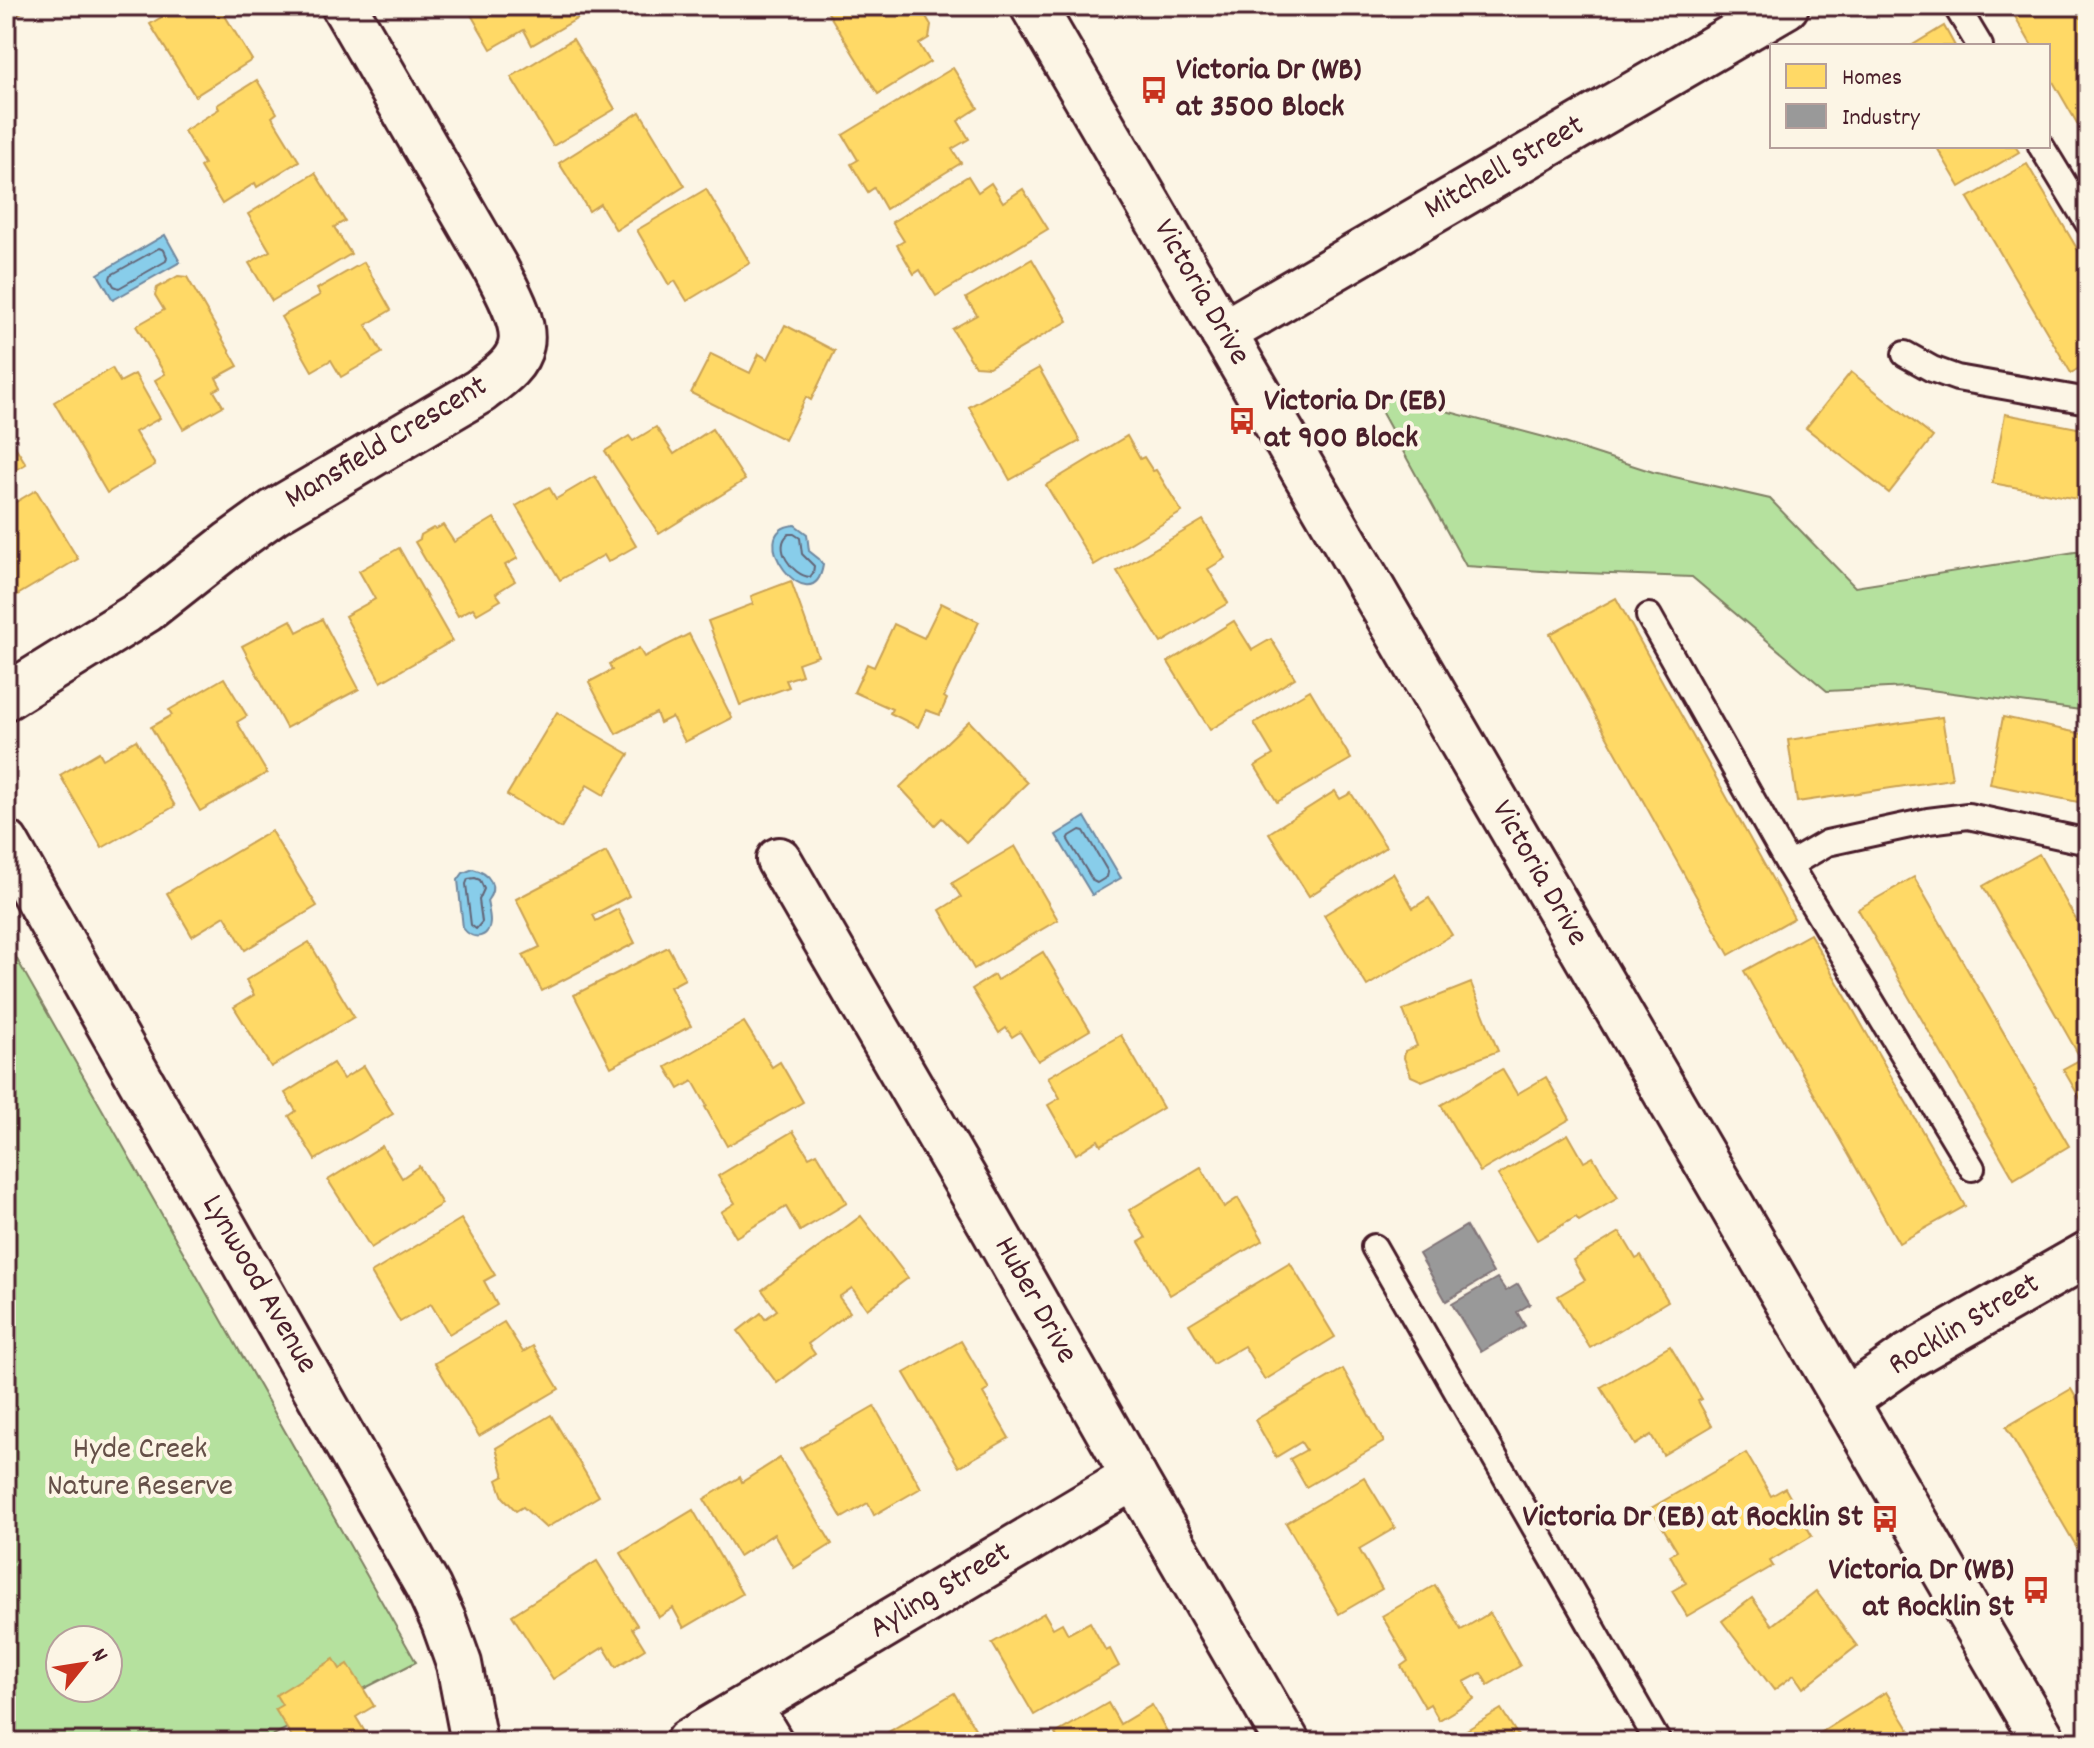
<svg xmlns="http://www.w3.org/2000/svg" width="2094" height="1748" font-family="Dekko,sans-serif">
	<rect width="100%" height="100%" fill="#fcf5e5"/>
	<filter id="ink" filterUnits="userSpaceOnUse"><feTurbulence type="fractalNoise" baseFrequency=".0125" numOctaves="2"/><feDisplacementMap in="SourceGraphic" scale="16" xChannelSelector="R" yChannelSelector="G"/><feConvolveMatrix kernelMatrix="1 2 1 2 8 2 1 2 1" color-interpolation-filters="sRGB"/></filter>
	<g filter="url(#ink)">
		<g fill="#b5e19e" stroke="#808064" stroke-width="2" fill-rule="evenodd">
			<path d="M1370 391 1548 438 1653 472 1770 499 1855 587 2088 550V711L1908 687 1827 691 1692 577 1557 572 1466 566Z"/>
			<path d="M6 940 416 1662 260 1742H6ZM60 1640H108V1688H60Z"/>
		</g>
		<g fill="#88cdea" stroke="#6f879e" stroke-width="2">
			<path d="M165 235 180 262 113 300 98 274Z"/>
			<path d="M795 525 807 534 809 551 819 559 823 565C813 626 739 530 795 525Z"/>
			<path d="M1085 817 1121 878 1092 895 1056 835Z"/>
			<path d="M473 869C489 873 499 886 487 901 488 907 490 914 490 921 490 938 473 942 463 928L458 880 463 873Z"/>
		</g>
		<g fill="#ffd966" stroke="#c9a154" stroke-width="2">
			<path d="M6 6H30L31 7 6 21Z"/>
			<path d="M180 6H219L252 60 195 96 150 24Z"/>
			<path d="M466 6H580L585 14 532 45 524 30 491 49Z"/>
			<path d="M824 6H916L921 8 931 25 929 38 919 44 930 62 878 94Z"/>
			<path d="M2009 6H2088V142L2048 73V46H2032Z"/>
			<path d="M1944 26 1955 46H1911Z"/>
			<path d="M573 39 615 109 553 146 511 77Z"/>
			<path d="M953 68 978 108 958 121 969 139 952 149 961 163 886 209 874 188 868 192 851 164 858 160 843 135Z"/>
			<path d="M257 80 277 113 272 117 299 161 257 187 255 183 222 204 200 167 204 164 184 131 219 109 217 105Z"/>
			<path d="M640 112 685 186 616 230 600 204 589 211 559 163Z"/>
			<path d="M1936 146H2015L2019 152 1960 187Z"/>
			<path d="M2027 164 2088 267V363L2071 373 1968 198Z"/>
			<path d="M315 173 345 221 334 227 351 254 272 301 249 263 270 251 248 214Z"/>
			<path d="M968 176 978 192 991 183 1003 202 1023 189 1048 229 936 296 920 270 914 274 897 245 904 241 892 222Z"/>
			<path d="M706 189 750 263 687 301 675 281 669 285 637 230Z"/>
			<path d="M1032 259 1068 321 989 367 975 366 952 329 977 315 966 298Z"/>
			<path d="M364 262 391 310 366 325 382 353 341 377 331 360 312 371 281 317 320 295 317 289Z"/>
			<path d="M178 276 187 277 238 366 216 378 221 387 214 391 223 406 183 429 155 380 165 374 136 326 164 310 155 295 157 288Z"/>
			<path d="M785 325 835 351 811 400 806 397 785 440 691 393 711 354 750 373 759 354 768 359Z"/>
			<path d="M112 368 120 382 135 374 160 418 135 432 155 465 107 493 54 402Z"/>
			<path d="M1039 368 1080 441 1010 480 969 407Z"/>
			<path d="M1851 372 1933 437 1889 493 1806 428Z"/>
			<path d="M2005 414 2088 430V501L1992 483Z"/>
			<path d="M656 427 674 454 712 429 745 480 659 534 605 451 629 436 633 441Z"/>
			<path d="M6 432 26 464 6 476Z"/>
			<path d="M1127 436 1140 459 1144 457 1153 471 1156 470 1182 512 1094 565 1046 485Z"/>
			<path d="M595 476 636 546 608 562 604 555 560 580 516 506 549 487 556 499Z"/>
			<path d="M36 490 78 559 14 597 6 585V508Z"/>
			<path d="M494 518 518 558 505 565 515 581 496 593 501 600 477 614 473 608 458 616 415 542 420 539 421 535 433 528 436 529 443 525 454 542Z"/>
			<path d="M1203 520 1226 558 1208 569 1228 603 1161 643 1117 571Z"/>
			<path d="M399 548 452 641 381 682 345 616 375 599 359 571Z"/>
			<path d="M791 581 818 656 798 663 802 675 786 680 789 687 740 705 708 621 753 604 751 596Z"/>
			<path d="M1616 598 1794 918 1729 955 1550 634Z"/>
			<path d="M941 603 979 622 944 697 947 699 940 715 926 710 918 727 890 713 892 709 854 692 867 664 874 667 894 624 924 638Z"/>
			<path d="M322 619 359 689 286 728 242 646 291 620 297 632Z"/>
			<path d="M1234 621 1252 650 1271 639 1295 678 1210 730 1168 662Z"/>
			<path d="M689 634 732 718 685 742 672 717 660 723 656 713 616 734 589 682 612 670 609 664 639 648 644 657Z"/>
			<path d="M224 678 247 716 237 722 267 773 200 811 151 727 172 715 169 710Z"/>
			<path d="M1310 690 1351 759 1277 802 1255 766 1273 755 1254 723Z"/>
			<path d="M557 712 629 754 604 795 587 785 561 828 507 795Z"/>
			<path d="M1942 717 1952 779 1797 802 1788 740Z"/>
			<path d="M2003 717 2088 735V804L1990 784Z"/>
			<path d="M969 721 1027 783 966 842 942 818 935 825 900 787Z"/>
			<path d="M136 740 175 806 102 848 60 775 99 752 103 759Z"/>
			<path d="M1335 791 1340 799 1351 793 1386 847 1309 896 1269 833Z"/>
			<path d="M271 831 317 906 245 950 225 916 192 936 167 893Z"/>
			<path d="M1015 846 1058 920 974 969 940 910 961 897 952 883Z"/>
			<path d="M606 852 629 896 593 915 596 921 618 909 635 943 542 991 523 955 540 947 516 899Z"/>
			<path d="M2039 854 2088 941V1112L2063 1069 2081 1059 1983 886Z"/>
			<path d="M1393 873 1413 908 1429 898 1452 935 1367 986 1324 915Z"/>
			<path d="M1914 877 2069 1146 2014 1179 1858 909Z"/>
			<path d="M1810 934 1965 1206 1899 1243 1744 971Z"/>
			<path d="M309 942 354 1017 271 1067 234 1007 254 995 246 980Z"/>
			<path d="M668 947 685 979 670 987 691 1026 611 1067 574 995Z"/>
			<path d="M1043 952 1090 1030 1038 1061 1020 1032 1012 1037 1006 1028 999 1033 972 989 994 975 997 980Z"/>
			<path d="M1471 983 1498 1051 1422 1081 1411 1076 1404 1058 1405 1051 1417 1046 1403 1010Z"/>
			<path d="M744 1022 772 1067 780 1062 803 1102 727 1146 705 1107 707 1106 693 1081 679 1089 666 1067Z"/>
			<path d="M1121 1035 1163 1108 1101 1145 1098 1140 1076 1154 1048 1105 1060 1098 1048 1077Z"/>
			<path d="M333 1063 343 1079 364 1066 393 1114 315 1160 289 1116 296 1111 285 1093Z"/>
			<path d="M1502 1069 1517 1094 1546 1077 1570 1119 1480 1172 1441 1105Z"/>
			<path d="M793 1131 809 1157 817 1153 847 1203 800 1231 786 1207 736 1237 721 1212 735 1203 718 1176Z"/>
			<path d="M1568 1134 1584 1162 1593 1157 1618 1198 1579 1221 1576 1217 1537 1240 1498 1175Z"/>
			<path d="M382 1146 402 1178 419 1166 442 1204 371 1248 328 1180Z"/>
			<path d="M1201 1167 1224 1207 1238 1198 1263 1240 1170 1295 1139 1242 1146 1238 1129 1210Z"/>
			<path d="M861 1216 908 1278 867 1309 852 1288 839 1297 850 1312 808 1344 815 1354 777 1383 738 1331 761 1313 765 1319 777 1310 762 1290Z"/>
			<path d="M461 1219 495 1275 484 1281 497 1305 449 1334 431 1304 400 1322 371 1273Z"/>
			<path d="M1620 1232 1636 1259 1641 1256 1668 1301 1590 1348 1558 1296 1585 1280 1573 1260Z"/>
			<path d="M1290 1263 1335 1337 1265 1380 1244 1346 1213 1364 1189 1324Z"/>
			<path d="M504 1322 523 1352 533 1346 559 1389 479 1436 435 1363Z"/>
			<path d="M961 1341 989 1389 983 1393 1009 1438 959 1467 904 1373Z"/>
			<path d="M1670 1346 1702 1399 1698 1401 1712 1426 1663 1455 1651 1435 1635 1445 1601 1387Z"/>
			<path d="M1343 1369 1384 1442 1306 1487 1290 1459 1306 1450 1301 1442 1276 1457 1255 1420Z"/>
			<path d="M2071 1389 2088 1418V1566L2006 1427Z"/>
			<path d="M874 1406 921 1488 874 1515 868 1503 842 1518 801 1448Z"/>
			<path d="M551 1415 599 1496 546 1528 523 1507 516 1511 503 1497 497 1480 504 1476 496 1448Z"/>
			<path d="M1746 1453 1771 1496 1785 1488 1812 1536 1770 1561 1773 1566 1687 1616 1672 1591 1686 1583 1670 1555 1677 1551 1651 1508Z"/>
			<path d="M780 1458 832 1544 794 1568 774 1534 739 1556 704 1499 740 1477 742 1482Z"/>
			<path d="M1364 1477 1395 1528 1359 1549 1382 1589 1339 1614 1286 1523Z"/>
			<path d="M693 1510 742 1594 684 1628 673 1608 659 1617 621 1553Z"/>
			<path d="M597 1561 637 1625 632 1628 645 1649 616 1667 604 1647 553 1679 512 1615Z"/>
			<path d="M1435 1585 1461 1630 1490 1613 1520 1666 1488 1685 1481 1673 1464 1682 1474 1699 1439 1720 1430 1704 1425 1707 1401 1666 1408 1661 1382 1616Z"/>
			<path d="M1816 1591 1857 1646 1803 1688 1794 1675 1774 1690 1722 1621 1752 1598 1772 1625Z"/>
			<path d="M1044 1613 1053 1628 1062 1623 1068 1634 1090 1622 1106 1651 1110 1649 1119 1666 1034 1715 992 1643Z"/>
			<path d="M334 1659 340 1669 348 1664 374 1706 356 1717 371 1742H295L275 1709 282 1705 276 1695Z"/>
			<path d="M1886 1692 1917 1742H1806Z"/>
			<path d="M954 1693 983 1742H876L875 1740Z"/>
			<path d="M1108 1703 1120 1724 1152 1705 1173 1742H1060L1055 1734Z"/>
			<path d="M1501 1709 1522 1742H1447Z"/>
		</g>
		<g fill="#999" stroke="#817478" stroke-width="2">
			<path d="M1466 1226 1493 1273 1446 1301 1419 1254Z"/>
			<path d="M1497 1278 1506 1291 1518 1284 1530 1304 1517 1312 1525 1326 1481 1352 1452 1304Z"/>
		</g>
		<g fill="none" stroke-linecap="round" stroke-linejoin="round">
			<g stroke="#636577" stroke-width="2">
				<path d="M159 248 164 250 167 257 166 261 119 288 114 286 110 279 111 275Z"/>
				<path d="M789 534H794L800 538 802 554 814 566 813 573 810 577C792 576 772 546 789 534Z"/>
				<path d="M1080 830 1084 831 1108 872 1107 877 1097 883 1093 881 1068 840 1070 836Z"/>
				<path d="M475 878 480 880 484 889 479 900 482 922 476 929 471 925 466 884 468 879Z"/>
			</g>
			<g stroke="#4a1f2b" stroke-width="30">
				<g id="lane">
					<path d="M1956 6 1980 46"/>
					<path d="M2041 146 2088 223"/>
					<path d="M1905 354 1932 369 1957 378 2088 401"/>
					<path d="M1649 616 1789 865 1972 1168"/>
					<path d="M1789 865 1827 843 1928 821 1968 816 2088 842"/>
					<path d="M1374 1247 1658 1742"/>
				</g>
			</g>
			<g stroke="#4a1f2b" stroke-width="50">
				<g id="street">
					<path d="M6 697 146 610 231 543 274 512 480 391C495 379 517 366 521 345 526 322 506 289 496 269L344 6"/>
					<path d="M6 843 428 1587 444 1622 459 1664 474 1742"/>
					<path d="M779 860 994 1230 1134 1477 1287 1742"/>
					<path d="M749 1707 770 1742"/>
					<path d="M688 1742 1134 1477"/>
				</g>
			</g>
			<g stroke="#4a1f2b" stroke-width="50">
				<g id="secondary">
					<path d="M1033 6 2044 1742"/>
					<path d="M1223 333 1786 6"/>
					<path d="M1845 1401 1909 1356 2088 1254"/>
				</g>
			</g>
			<use href="#lane" stroke="#fcf5e5" stroke-width="24"/>
			<use href="#street" stroke="#fcf5e5" stroke-width="44"/>
			<use href="#secondary" stroke="#fcf5e5" stroke-width="44"/>
		</g>
	</g>
	<defs>
		<g id="bus-bare" transform="scale(2.16)"><path d="M-5-6H5V4H4V6H2V4H-2V6H-4V4H-5ZM-3.5-4V0h7V-4ZM-3.5 1.2v1.5H-2V1.2ZM2 1.2v1.5H3.5V1.2Z" fill="#c8321e" stroke="#fcf5e5" stroke-width="2.5" paint-order="stroke"/></g>
	</defs>
	<g fill-rule="evenodd">
		<use href="#bus-bare" x="1154" y="90"/>
		<use href="#bus-bare" x="1242" y="421"/>
		<use href="#bus-bare" x="1885" y="1519"/>
		<use href="#bus-bare" x="2036" y="1590"/>
	</g>
	<g text-anchor="middle" dominant-baseline="central" stroke-width="8" stroke-linejoin="round" paint-order="stroke">
		<g font-size="32" font-weight="bold" fill="#4a1f2b" stroke="#fcf5e5" text-anchor="start">
			<text x="1176" y="72">Victoria Dr (WB)<tspan x="1176" dy="37">at 3500 Block</tspan></text>
			<text x="1264" y="403">Victoria Dr (EB)<tspan x="1264" dy="37">at 900 Block</tspan></text>
			<text x="1863" y="1519" text-anchor="end">Victoria Dr (EB) at Rocklin St</text>
			<text x="2014" y="1572" text-anchor="end">Victoria Dr (WB)<tspan x="2014" dy="37">at Rocklin St</tspan></text>
		</g>
		<g font-size="32" fill="#4a1f2b" stroke="#fcf5e5">
			<text transform="translate(1505 169) rotate(-30)">Mitchell Street</text>
			<text transform="translate(1200 293) rotate(60)">Victoria Drive</text>
			<text transform="translate(387 444) rotate(-31)">Mansfield Crescent</text>
			<text transform="translate(1538 874) rotate(60)">Victoria Drive</text>
			<text transform="translate(258 1285) rotate(60)">Lynwood Avenue</text>
			<text transform="translate(1034 1301) rotate(61)">Huber Drive</text>
			<text transform="translate(1965 1326) rotate(-31)">Rocklin Street</text>
			<text transform="translate(941 1592) rotate(-31)">Ayling Street</text>
		</g>
		<g font-size="32" fill="#655048" stroke="#fcf5e5">
			<text x="140" y="1451">Hyde Creek<tspan x="140" dy="37">Nature Reserve</tspan></text>
		</g>
	</g>
	<rect width="2094" height="1748" fill="none" stroke="#fcf5e5" stroke-width="32"/>
	<rect x="16" y="16" width="2062" height="1716" fill="none" stroke="#4a1f2b" stroke-width="3" filter="url(#ink)"/>
	<rect x="1770" y="44" width="280" height="104" fill="#fcf5e5" stroke="#b59f9b" stroke-width="2"/>
	<rect x="1786" y="64" width="40" height="24" fill="#ffd966" stroke="#b59f9b" stroke-width="2"/>
	<text x="1842" y="84" font-size="24" fill="#4a1f2b">Homes</text>
	<rect x="1786" y="104" width="40" height="24" fill="#999999" stroke="#b59f9b" stroke-width="2"/>
	<text x="1842" y="124" font-size="24" fill="#4a1f2b">Industry</text>
	<g transform="translate(84 1664) rotate(60)"><circle r="38" fill="#fcf5e5" stroke="#b59f9b" stroke-width="2"/>
	<path d="M0-6L14 30L0 20L-14 30Z" fill="#c8321e"/>
	<text y="-12" font-size="22" font-weight="bold" text-anchor="middle" fill="#4a1f2b">N</text>
	</g>
</svg>
